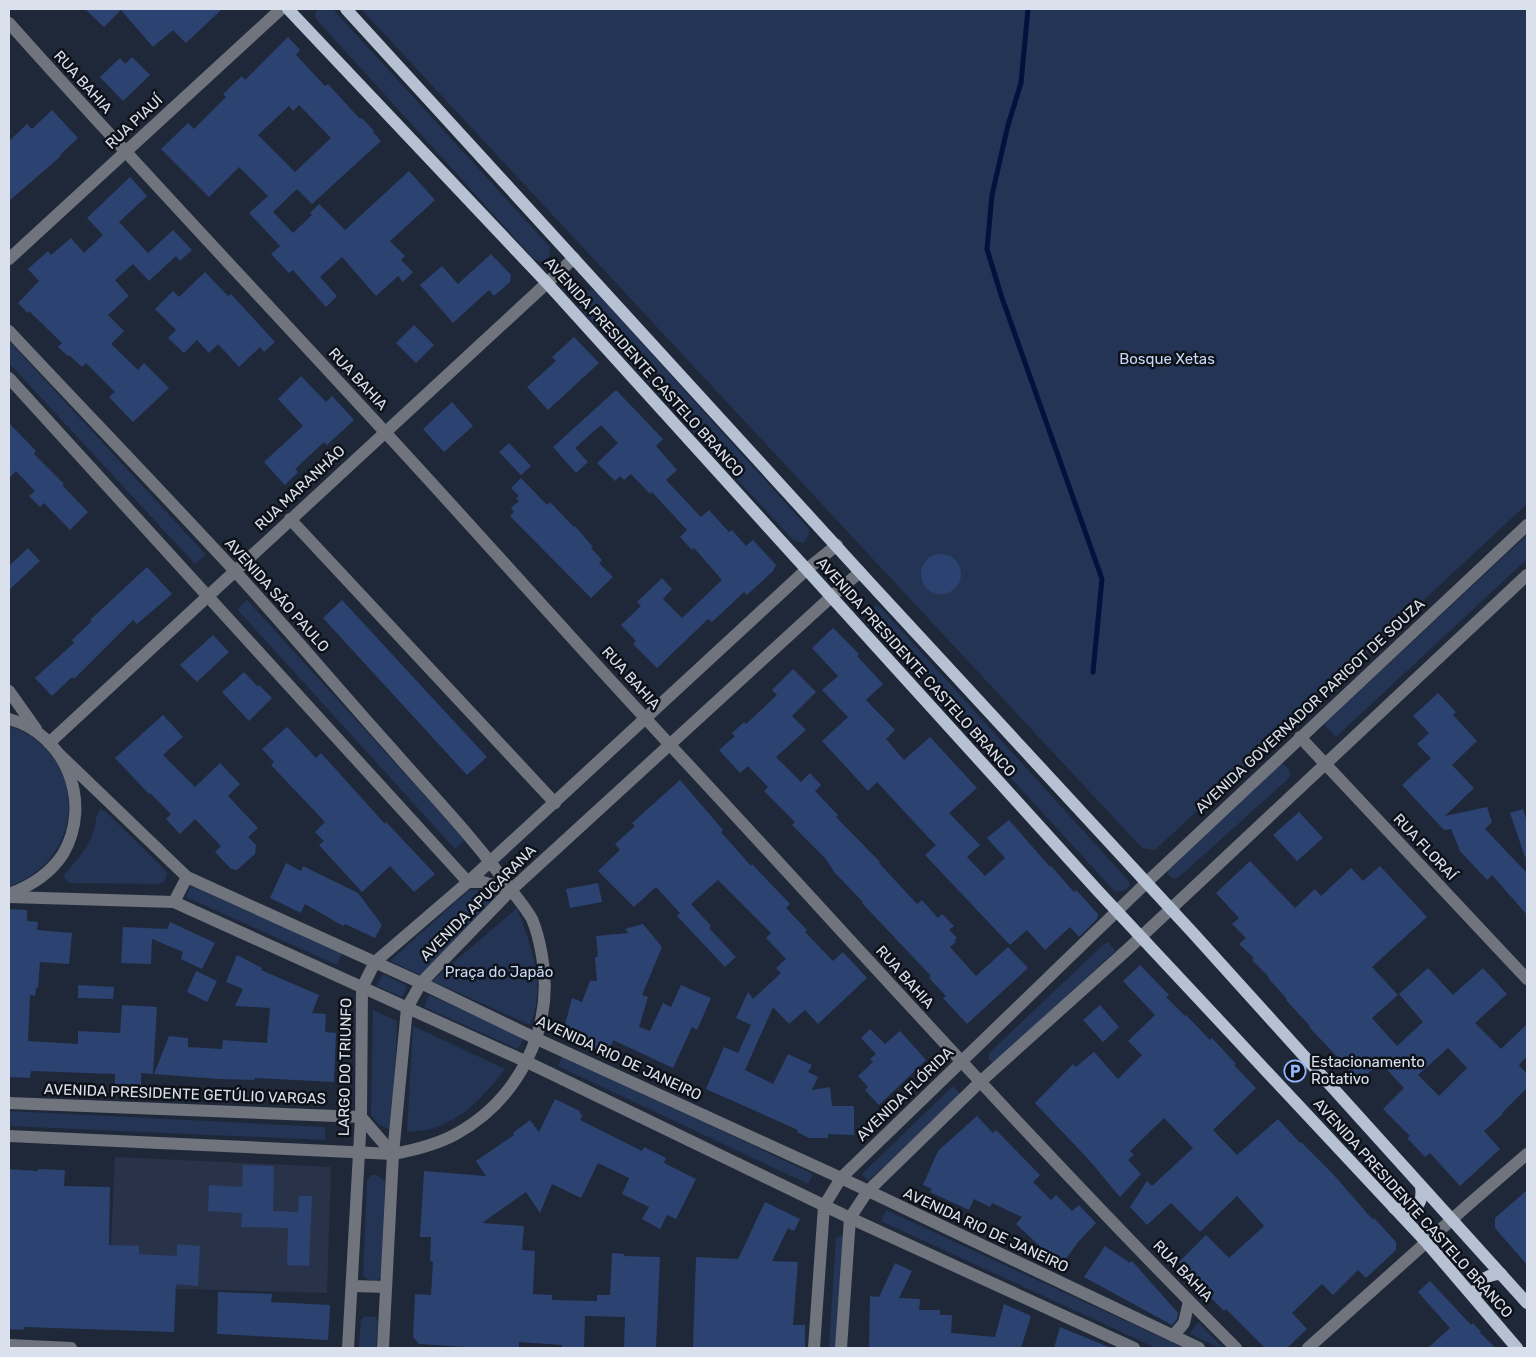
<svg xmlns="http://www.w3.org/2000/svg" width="1536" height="1357" font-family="Rubik,sans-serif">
	<rect width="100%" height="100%" fill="#1f2839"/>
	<path fill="#28334a" d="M115 1157 331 1167 327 1293 109 1287Z"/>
	<g fill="#243455">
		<path d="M318 9H333L550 247 549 257 542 262 534 259 316 19 315 14Z"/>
		<path d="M361 9H1527V504L1155 850 1142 848Z"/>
		<path d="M588 290 595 291 809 529C809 536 807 539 803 543L793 540 580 308C577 299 579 292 588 290Z"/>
		<path d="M9 341 206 555 195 564 9 363Z"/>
		<path d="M1527 535V559L1336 737 1324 724Z"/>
		<path d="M247 600 465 840 455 849 237 609Z"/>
		<path d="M876 605 880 607 1128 880 1130 885 1126 890 1115 892 867 620V613Z"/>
		<path d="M9 726C89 752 88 860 9 886Z"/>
		<path d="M1284 764 1288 768 1291 775 1287 780 1179 877 1173 879 1168 874 1167 869 1275 766Z"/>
		<path d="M101 809 106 812 162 867 167 873 165 881 160 884 70 883 65 880 64 875C76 861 88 849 94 831 96 823 95 815 101 809Z"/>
		<path d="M191 886 342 953 337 965 186 897Z"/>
		<path d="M469 890H491L508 900 421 975 390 961Z"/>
		<path d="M517 908C531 945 547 986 530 1025L432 981Z"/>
		<path d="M1108 942 1115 950 1113 953 997 1062 994 1063 989 1060V1053L1104 944Z"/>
		<path d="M383 974 407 986 402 997 377 986Z"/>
		<path d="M429 995 524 1037 518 1049 424 1007Z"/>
		<path d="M373 1010 397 1021 393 1130 379 1125 371 1115Z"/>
		<path d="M413 1026 505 1069C485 1095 463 1120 430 1129 423 1131 414 1131 407 1132Z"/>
		<path d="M563 1056 813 1174 808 1184 558 1066Z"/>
		<path d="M953 1086 961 1095 868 1181 862 1174Z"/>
		<path d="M9 1111 325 1127V1140L9 1126Z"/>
		<path d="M371 1175H377L385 1181 381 1276 376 1281 367 1279 363 1275 367 1181Z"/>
		<path d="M886 1210 1184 1348H1156L881 1221Z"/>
		<path d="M843 1236 839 1348H829L836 1237Z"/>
		<path d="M365 1316 375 1317 378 1320 376 1348H361L359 1346 361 1320Z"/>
		<path d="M1198 1322 1223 1348H1220L1190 1334Z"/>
	</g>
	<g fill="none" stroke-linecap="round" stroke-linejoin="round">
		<path stroke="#03113c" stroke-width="5" d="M1028 9 1021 83 1008 125 992 195 987 249 1001 295 1102 579 1093 672"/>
	</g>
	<g fill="#2c4271" fill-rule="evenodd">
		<path d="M85 9H222L186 43 173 30 153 47 121 10 104 27Z"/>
		<path d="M288 37 300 50 296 55 325 86 328 84 360 119 362 118 374 131 373 132 381 141 312 204 297 189 273 212 293 233 312 215 310 213 319 204 345 230 409 171 435 200 390 241 405 256 401 260 413 272 403 282 398 276 376 296 342 257 320 277 337 296 326 307 293 270 289 273 271 254 280 246 249 213 268 196 239 167 209 197 161 149 188 123 194 129 226 97 223 94 242 76 245 80ZM299 105 331 138 295 172 258 135 289 106 293 111Z"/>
		<path d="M132 57 150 75 123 101 100 77 120 58 125 64Z"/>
		<path d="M52 110 78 138 60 155 61 156 9 201V141L27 124 32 129Z"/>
		<path d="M130 177 147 196 119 222 148 253 173 230 192 250 180 261 176 256 149 281 133 264 115 280 129 296 108 315 124 331 111 344 138 370 144 363 169 388 133 422 109 397 115 392 86 363 82 367 69 355 68 356 58 347 62 343 29 311 28 313 18 303 39 281 28 269 48 251 51 255 71 238 84 253 103 235 87 218Z"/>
		<path d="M491 254 511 275 510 282 494 296 489 290 453 323 420 285 442 266 458 284Z"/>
		<path d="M205 272 228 296 231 294 275 342 264 352 260 347 239 367 218 344 209 353 197 340 184 353 168 338 176 330 155 309 173 291 179 297Z"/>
		<path d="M414 325 434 345 416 363 396 343Z"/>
		<path d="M574 337 599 363 548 410 527 387 556 361 552 357Z"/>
		<path d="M301 376 326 402 332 396 354 420 327 445 324 442 295 469 298 472 285 485 264 462 303 426 278 399Z"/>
		<path d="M616 390 663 439 656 446 677 470 666 480 701 517 709 510 729 532 732 530 746 546 753 540 776 565 773 571 747 595 744 592 712 622 708 619 657 668 633 644 636 641 621 625 641 606 637 602 662 578 672 589 663 599 682 618 722 580 694 548 692 550 680 537 687 530 652 492 650 494 631 474 624 480 620 476 615 481 597 463 618 443 601 425 575 448 588 462 576 473 553 447Z"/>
		<path d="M452 402 473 426 444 452 423 429Z"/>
		<path d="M9 423 36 451 34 454 64 484 62 485 88 512 70 530 44 503 40 507 29 496 35 491 16 471 9 478Z"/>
		<path d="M509 443 531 466 521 475 499 452Z"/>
		<path d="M521 478 547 505 550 502 574 527 575 526 593 547 591 548 602 560 599 563 613 577 591 598 510 516 514 512 511 508 519 501 516 498 519 496 511 488Z"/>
		<path d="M28 548 40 561 9 590V566Z"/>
		<circle cx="941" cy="574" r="20"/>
		<path d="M147 567 172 594 137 624 133 620 74 679 72 677 52 696 35 678 74 643 72 640 92 621 90 620Z"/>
		<path d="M342 600 487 757 467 775 323 618Z"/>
		<path d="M833 628 859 654 857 656 883 684 866 700 895 730 886 739 904 760 930 737 977 788 949 813 980 845 967 857 985 876 1005 858 987 838 1009 820 1050 867 1051 866 1074 892 1076 890 1098 914 1097 919 1079 937 1070 927 1045 950 1027 930 1010 945 925 855 936 845 926 835 877 782 868 791 822 741 848 717 822 690 838 676 812 648Z"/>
		<path d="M213 635 229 652 197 682 180 665Z"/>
		<path d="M793 669 816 692 792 716 806 730 776 757 801 782 810 773 821 785 815 791 838 815 836 817 880 862 879 863 917 904 922 900 938 918 942 914 954 926 949 930 957 938 954 941 956 942 950 947 976 976 1008 947 1028 968 967 1024 943 998 946 996 929 978 931 976 862 903 863 902 835 873 825 858 792 825 795 822 764 791 768 787 748 766 740 773 719 750 735 736 732 733 744 722 746 724 777 695 772 690Z"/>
		<path d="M244 672 257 686 259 685 272 698 249 721 222 692Z"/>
		<path d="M1438 693 1456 712 1453 715 1477 741 1452 765 1474 788 1445 816 1487 807 1492 822 1485 829 1527 873V915L1492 875 1487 880 1460 851 1451 829 1444 830 1402 785 1431 758 1417 744 1429 733 1413 716Z"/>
		<path d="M163 715 183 737 163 755 195 787 220 763 240 784 228 796 258 828 248 837 256 845 255 854 237 870 231 869 215 852 221 846 195 819 180 834 166 819 171 814 150 793 149 794 115 758Z"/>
		<path d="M287 727 316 758 321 753 385 824 386 822 435 874 414 892 390 866 362 892 319 845 324 841 315 832 325 822 271 765 274 762 262 749Z"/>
		<path d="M680 780 723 830 721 832 751 866 752 864 790 904 786 908 807 930 805 932 833 961 843 952 867 978 818 1024 805 1010 789 1024 773 1007 745 1070 773 1084 788 1054 812 1065 808 1072 818 1077 812 1090 830 1087 832 1106H854V1135L828 1134V1138H809L797 1132 798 1130 706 1089 724 1047 738 1053 751 1025 736 1018 748 992 753 999 781 973 776 968 786 959 766 938 771 933 718 880 691 904 711 926 709 928 736 957 725 967 677 916 680 913 656 887 634 907 598 871 620 850 615 844 635 826 632 823Z"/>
		<path d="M1523 809 1527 822V857H1525L1510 813Z"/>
		<path d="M1299 812 1323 838 1297 861 1273 835Z"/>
		<path d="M1250 861 1295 908 1315 889 1321 896 1351 868 1363 881 1380 866 1427 917 1372 967 1398 995 1372 1018 1397 1046 1423 1022 1399 994 1428 968 1453 995 1483 968 1507 994 1475 1023 1501 1049 1527 1024V1056L1519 1065 1527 1074V1088L1502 1113 1503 1114 1484 1131 1500 1149 1460 1186 1430 1153 1425 1157 1407 1138 1410 1136 1383 1109 1404 1088 1380 1062 1360 1081 1309 1027 1310 1026 1286 1000 1287 999 1268 978 1269 977 1252 960 1254 958 1239 944 1246 938 1232 924 1239 918 1216 893ZM1448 1048 1467 1068 1439 1096 1418 1075Z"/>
		<path d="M286 863 301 871 303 866 358 893 382 925 375 938 345 924 343 926 305 904 301 913 270 898Z"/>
		<path d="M598 883 602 902 570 908 566 889Z"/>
		<path d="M9 909 27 910V921L38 922 37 930 72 933 69 964 40 962 38 988H36L35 996 30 995 28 1041 78 1044V1031L120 1033 122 1005 157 1007 153 1074 141 1073V1085L115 1084V1074L31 1071 30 1078 9 1077Z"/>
		<path d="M170 922 215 943 202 969 181 959 183 952 152 939 151 964 121 963 123 927 167 929Z"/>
		<path d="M643 924 662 947 642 995 648 997 639 1027 650 1031 663 1003 671 1007 681 985 711 998 697 1030 692 1027 673 1068 613 1040 609 1053 585 1045V1043L563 1033 572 998 582 1002 590 981H597L595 957H598L596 936 629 933 625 929Z"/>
		<path d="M237 955 262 968 261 970 319 995 312 1013 326 1014 325 1032 336 1033 334 1082 255 1078 254 1080 219 1079 154 1074 169 1036 188 1038V1047L222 1049 223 1040 267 1043 270 1008 235 1006 243 989 226 982Z"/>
		<path d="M1140 965 1169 995 1166 997 1185 1016 1186 1015 1210 1040 1212 1038 1236 1064 1234 1065 1256 1088 1213 1130 1237 1155 1278 1119 1300 1143 1301 1142 1333 1174 1373 1220 1374 1218 1396 1242V1250L1366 1278 1358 1270 1333 1295 1322 1284 1292 1313 1307 1329 1287 1348H1265L1226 1309 1224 1311 1199 1286 1201 1283 1179 1262 1206 1235 1229 1258 1264 1226 1237 1196 1200 1232 1171 1203 1147 1225 1130 1207 1147 1181 1152 1186 1193 1148 1164 1118 1130 1151 1134 1155 1128 1160 1141 1174 1120 1197 1089 1160 1035 1103 1073 1064 1076 1067 1094 1052 1118 1079 1142 1055 1128 1041 1155 1015 1123 981Z"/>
		<path d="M196 971 217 981 207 1002 187 992Z"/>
		<path d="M78 985 114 987 113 999 78 998Z"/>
		<path d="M1100 1005 1119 1027 1103 1042 1083 1020Z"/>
		<path d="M870 1029 885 1044 900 1031 926 1060 879 1105 865 1090 868 1087 858 1076 873 1062 870 1059 876 1054 861 1038Z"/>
		<path d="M555 1099 580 1111V1114L583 1115 580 1120 642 1151 644 1147 666 1158 664 1163 696 1179 676 1219 667 1215 660 1229 642 1219 649 1207 622 1194 629 1178 598 1163 581 1198 552 1184 540 1213 526 1192 482 1223 524 1226 522 1250 535 1251 533 1294 552 1295V1300L597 1301V1295H610L612 1253 624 1254V1256L660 1257 656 1348H624L625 1317 585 1316 584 1348H562V1345L519 1342V1348H480L419 1344 413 1337 415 1294 431 1295 433 1262 430 1261 431 1237H420L424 1171 486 1176 476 1161 514 1135 513 1133 530 1120 539 1132Z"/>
		<path d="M977 1116 993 1133 996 1130 1040 1175 1033 1182 1051 1200 1056 1195 1072 1211 1079 1205 1096 1223 1079 1241 1062 1264 1043 1252 1044 1250 1016 1224 1022 1217 992 1203 990 1207 974 1199 969 1210 930 1192 932 1189 923 1185 938 1151Z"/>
		<path d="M243 1165 274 1166 273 1211 298 1212 299 1196H312L309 1266 287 1265 288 1228 241 1227 242 1213 208 1211 209 1185 242 1187Z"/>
		<path d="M9 1169 38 1171V1169L65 1170 64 1186 110 1187 109 1245 139 1246V1254L177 1256V1244L200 1246 198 1286 176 1284 174 1332 24 1327V1330L9 1329Z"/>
		<path d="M1527 1190V1265L1495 1228V1218Z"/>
		<path d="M765 1202 800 1219 794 1231 788 1228 772 1261 798 1262 793 1325H805V1348L693 1347 696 1257 738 1259Z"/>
		<path d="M1105 1246 1130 1263 1132 1261 1178 1313 1177 1319 1172 1325 1084 1277Z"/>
		<path d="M895 1263 912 1271 899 1298 920 1299 919 1310H940V1315H952L951 1333 995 1337 1004 1304 1031 1316 1021 1348H869L870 1296 879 1297Z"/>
		<path d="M1430 1281 1471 1325 1473 1323 1481 1332 1480 1333 1496 1348H1428L1450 1328 1418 1292Z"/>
		<path d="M218 1292 272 1294 271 1302 330 1305 328 1340 217 1334Z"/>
		<path d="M1060 1327 1111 1348H1054Z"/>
	</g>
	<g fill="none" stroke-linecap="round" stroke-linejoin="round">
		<g stroke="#6f747d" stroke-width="12">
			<path d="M9 23C132 161 259 295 384 431 480 535 574 642 671 746 859 948 1041 1154 1236 1348"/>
			<path d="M9 259 281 9"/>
			<path d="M9 331C83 410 159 489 233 569 287 628 338 689 391 748 431 794 474 838 509 887 517 898 526 908 532 919 537 931 540 944 542 956 555 1028 519 1099 456 1134 436 1145 415 1150 393 1154L9 1136"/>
			<path d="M9 378 468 882"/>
			<path d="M290 519 555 803"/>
			<path d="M9 691 36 729"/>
			<path d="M9 719C66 734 93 803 63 854 50 874 31 886 9 894"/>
			<path d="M1300 737 1527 979"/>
			<path d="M49 743 574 258"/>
			<path d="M58 753 187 877 421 983 537 1039 841 1178 1199 1348"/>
			<path d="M468 882H483L511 890"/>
			<path d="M9 897 174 902 527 1062 850 1218 1134 1348"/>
			<path d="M174 902 187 877"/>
			<path d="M9 1103 361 1117"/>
			<path d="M361 1117 393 1154"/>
			<path d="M352 1286 386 1287"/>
			<path d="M1173 1336 1184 1323 1189 1301"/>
			<path d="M9 1345 71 1348"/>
			<path d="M348 1348 361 1117 362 988 375 962 468 882 806 570 837 545"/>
			<path d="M383 1348 393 1154 407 1008 421 983 511 890 831 597 860 572"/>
			<path d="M814 1348 824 1206 841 1178 1146 883 1527 525"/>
			<path d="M841 1348 850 1218 867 1192 980 1082 1128 949 1527 575"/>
			<path d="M1308 1348 1468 1205 1527 1154"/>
		</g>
		<g stroke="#b7c1d4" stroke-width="12">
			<path d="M288 9 547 283 1098 891 1427 1243 1517 1348"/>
			<path d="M346 9 869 582 1193 933 1527 1303"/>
			<path d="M1394 1208C1413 1215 1424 1206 1421 1186"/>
			<path d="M1475 1298C1476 1283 1485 1274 1501 1274"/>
		</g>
	</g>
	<defs>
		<g id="parking-ring" transform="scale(1.125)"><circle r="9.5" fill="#0d1118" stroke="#94b7fd" stroke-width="1.5"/><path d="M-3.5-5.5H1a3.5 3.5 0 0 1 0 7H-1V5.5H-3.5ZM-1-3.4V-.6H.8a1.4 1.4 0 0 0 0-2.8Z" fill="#94b7fd"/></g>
	</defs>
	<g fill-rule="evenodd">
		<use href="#parking-ring" x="1295" y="1071"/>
	</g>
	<g text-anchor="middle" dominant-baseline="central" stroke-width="5" stroke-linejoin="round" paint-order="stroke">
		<g font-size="15" fill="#dae0ec" stroke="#0d1118">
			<text transform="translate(83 82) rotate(48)">RUA BAHIA</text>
			<text transform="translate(134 122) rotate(-43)">RUA PIAUÍ</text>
			<text transform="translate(644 367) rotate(48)">AVENIDA PRESIDENTE CASTELO BRANCO</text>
			<text transform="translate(358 379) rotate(47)">RUA BAHIA</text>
			<text transform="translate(300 488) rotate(-43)">RUA MARANHÃO</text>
			<text transform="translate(277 595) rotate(48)">AVENIDA SÃO PAULO</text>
			<text transform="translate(916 667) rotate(48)">AVENIDA PRESIDENTE CASTELO BRANCO</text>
			<text transform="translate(631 678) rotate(48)">RUA BAHIA</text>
			<text transform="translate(1310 706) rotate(-43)">AVENIDA GOVERNADOR PARIGOT DE SOUZA</text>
			<text transform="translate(1425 847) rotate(47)">RUA FLORAÍ</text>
			<text transform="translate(478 903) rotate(-45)">AVENIDA APUCARANA</text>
			<text transform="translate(905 977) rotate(48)">RUA BAHIA</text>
			<text transform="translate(619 1058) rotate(25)">AVENIDA RIO DE JANEIRO</text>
			<text transform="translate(345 1067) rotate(-89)">LARGO DO TRIUNFO</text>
			<text transform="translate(185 1094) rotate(2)">AVENIDA PRESIDENTE GETÚLIO VARGAS</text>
			<text transform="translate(905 1094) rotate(-44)">AVENIDA FLÓRIDA</text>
			<text transform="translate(1413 1208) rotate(48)">AVENIDA PRESIDENTE CASTELO BRANCO</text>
			<text transform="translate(986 1230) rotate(25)">AVENIDA RIO DE JANEIRO</text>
			<text transform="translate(1183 1271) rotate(46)">RUA BAHIA</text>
		</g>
		<g font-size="15" fill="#c8d8f7" stroke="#0d1118">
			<text x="1167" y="359">Bosque Xetas</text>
			<text x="499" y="972">Praça do Japão</text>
		</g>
		<g font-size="15" fill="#dae0ec" stroke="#0d1118" text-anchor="start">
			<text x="1311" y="1062">Estacionamento<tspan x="1311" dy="17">Rotativo</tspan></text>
		</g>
	</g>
	<rect width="1536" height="1357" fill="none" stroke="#dae0ec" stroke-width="20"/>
</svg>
